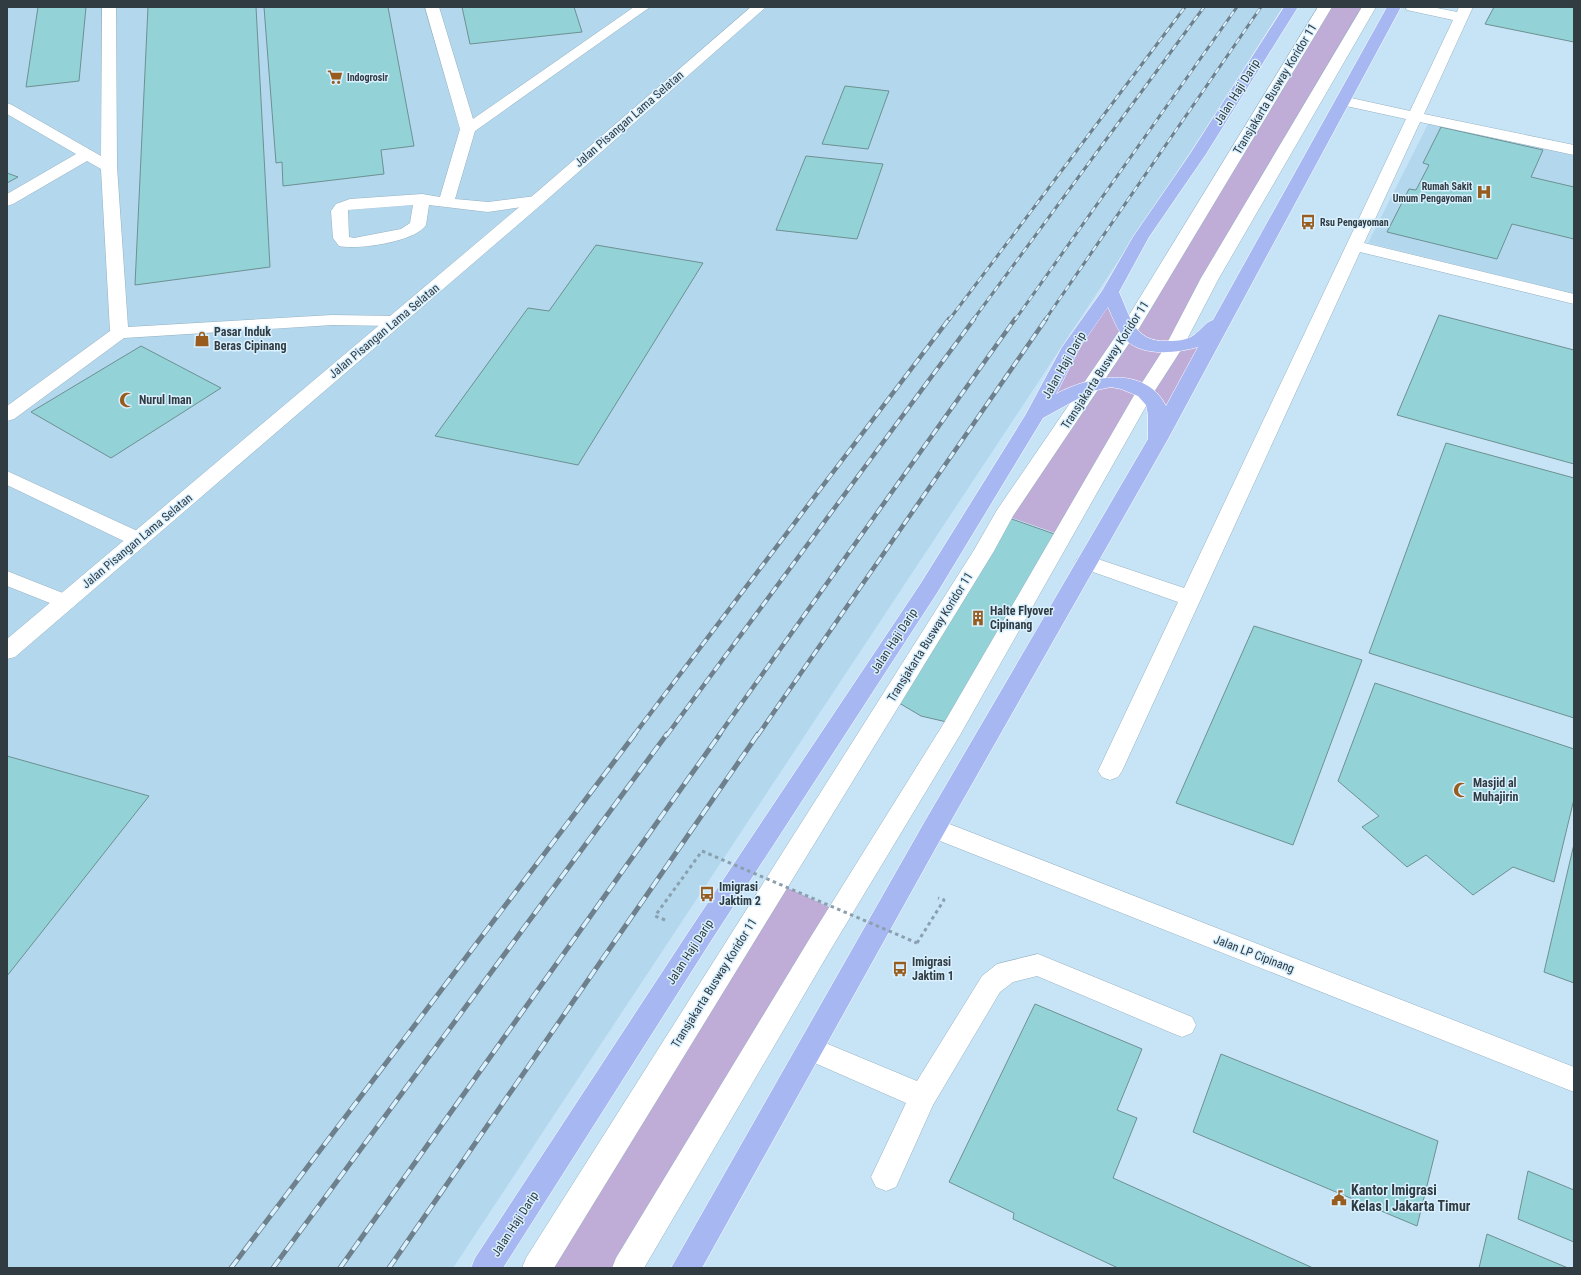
<svg xmlns="http://www.w3.org/2000/svg" width="1581" height="1275" font-family="'Roboto Condensed',sans-serif">
	<rect width="100%" height="100%" fill="#c7e4f6"/>
	<g fill="#b3d7ed">
		<path d="M7 7H1286L453 1268H7Z"/>
		<path d="M1432 116 1574 146V294L1368 243Z"/>
	</g>
	<g fill="#bfacd7">
		<path d="M1325 7H1369L1174 347 1223 319 1158 439 1145 392 1064 536 1004 515 1093 386 1036 414 1110 292 1126 322Z"/>
		<path d="M777 883 840 912 628 1268H537Z"/>
	</g>
	<g fill="#93d3d7" stroke="#6d9092">
		<path d="M38 7H86L79 81 26 87Z"/>
		<path d="M148 7H256L270 267 135 285Z"/>
		<path d="M264 7H388L414 146 381 150 384 174 283 186 282 162 276 163Z"/>
		<path d="M462 7H574L582 32 470 44Z"/>
		<path d="M1494 7H1574V42L1485 24Z"/>
		<path d="M845 86 889 91 868 149 822 144Z"/>
		<path d="M1441 127 1543 150 1531 177 1574 187V239L1512 224 1497 259 1387 232 1409 189 1416 190 1429 165 1423 163Z"/>
		<path d="M806 156 883 164 857 239 776 230Z"/>
		<path d="M7 173 18 177 7 183Z"/>
		<path d="M596 245 703 263 578 465 435 436 528 308 549 311Z"/>
		<path d="M1439 315 1574 350V464L1397 415Z"/>
		<path d="M141 346 221 388 111 458 31 412Z"/>
		<path d="M1446 443 1574 478V718L1369 653Z"/>
		<path d="M1006 517 1060 536 951 723 921 716 894 700Z"/>
		<path d="M1254 626 1362 660 1293 845 1176 803Z"/>
		<path d="M1375 683 1574 749V799L1554 882 1513 867 1473 895 1426 855 1407 867 1362 827 1379 816 1338 781Z"/>
		<path d="M7 756 149 796 7 976Z"/>
		<path d="M1574 844V983L1544 972Z"/>
		<path d="M1035 1004 1142 1049 1117 1110 1137 1118 1113 1178 1313 1268H1118L1013 1219 1014 1213 949 1182Z"/>
		<path d="M1221 1054 1438 1141 1417 1226 1193 1132Z"/>
		<path d="M1528 1171 1574 1190V1242L1518 1219Z"/>
		<path d="M1487 1234 1568 1268H1479Z"/>
	</g>
	<g fill="none" stroke-linecap="round" stroke-linejoin="round">
		<g stroke="#96b2c3" stroke-width="1">
			<g id="lane">
				<path d="M102 7H116L117 167 128 327 332 315 395 316 401 317 404 321 401 325 395 326 332 325 124 338 14 419 7 421V406L110 331 101 169 87 161 13 204 7 206V194L76 154 7 114V103L12 105 101 156Z"/>
				<path d="M425 7H439L473 119 634 7H650L475 131 455 199 488 202 536 196 542 198 544 201 542 204 488 212 429 205 426 225C415 242 358 250 339 246L333 238 331 211 336 204 350 199 422 194 440 197 460 129ZM413 205 410 223 401 229 354 238 349 237 348 210Z"/>
				<path d="M1318 7H1332L1138 330 1013 516 994 551 554 1268H522L526 1258 974 550 997 510 1120 330Z"/>
				<path d="M1362 7H1376L1219 278 1183 347 1154 392 960 735 828 954 644 1268H612L616 1258 810 938 944 723 1136 392 1165 347 1201 278Z"/>
				<path d="M1405 7H1432L1457 12 1459 7H1473L1424 114 1574 145V155L1420 122 1364 243 1574 294V304L1360 252 1122 771 1118 777 1110 780 1102 777 1098 771 1178 602 1079 567 1075 562 1079 557 1086 555 1184 588 1406 119 1337 104 1334 101 1337 98 1342 96 1410 111 1453 20 1407 10Z"/>
				<path d="M7 471 146 535 149 540 146 545 139 547 132 545 7 485Z"/>
				<path d="M7 571 73 597 76 602 73 607 65 609 7 586Z"/>
				<path d="M934 818 1574 1067V1092L925 835 922 828 925 821Z"/>
				<path d="M1038 954 1192 1017 1196 1025 1192 1033 1182 1037 1172 1033 1037 976 1013 982 1000 992 933 1105 896 1187 886 1191 876 1187 871 1177 906 1103 801 1057 797 1049 801 1041 811 1037 917 1081 982 976 997 964Z"/>
			</g>
		</g>
		<g stroke="#96b2c3" stroke-width="1">
			<path id="secondary" d="M751 7H766L542 204 15 657 7 659V639L530 198Z"/>
		</g>
		<g stroke="#fff" stroke-width="1">
			<path id="primary" d="M1284 7H1298L1206 154 1149 237 1119 292C1130 316 1134 342 1166 341 1175 341 1183 341 1191 337 1199 333 1204 323 1213 320L1387 7H1401L1168 439 943 835 702 1268H671L925 821 1148 439V415L1146 405 1138 396 1121 389 1111 387 1092 391 1043 418 937 593 709 944 503 1268H471L475 1258 691 928 921 583 1026 414 1062 347 1102 291 1133 237 1190 154ZM1108 307C1113 318 1118 332 1126 340 1143 357 1177 353 1198 347L1166 406C1145 364 1089 376 1056 394L1080 347Z"/>
		</g>
		<g stroke="#8aa0ae" stroke-width="3" stroke-dasharray="3.5 3.5" stroke-linecap="butt">
			<path d="M665 920 655 916 702 851"/>
			<path d="M917 943 944 900 938 898"/>
		</g>
		<use href="#lane" fill="#fff" fill-rule="evenodd"/>
		<use href="#secondary" fill="#fff" fill-rule="evenodd"/>
		<use href="#primary" fill="#a7b7f2" fill-rule="evenodd"/>
		<g stroke="#6e808c" stroke-width="3">
			<g id="rail-far2">
				<path d="M949 320 1185 7"/>
				<path d="M973 320 1204 7"/>
				<path d="M1015 320 1237 7"/>
				<path d="M1045 320 1261 7"/>
			</g>
		</g>
		<g stroke="#6e808c" stroke-width="4.5">
			<g id="rail-far1">
				<path d="M634 735 949 319"/>
				<path d="M667 735 974 319"/>
				<path d="M719 735 1015 319"/>
				<path d="M758 735 1046 319"/>
			</g>
		</g>
		<g stroke="#6e808c" stroke-width="5">
			<g id="rail">
				<path d="M231 1268 635 734"/>
				<path d="M273 1268 667 734"/>
				<path d="M340 1268 720 734"/>
				<path d="M389 1268 758 734"/>
			</g>
		</g>
		<use href="#rail-far2" stroke="#d9f0ff" stroke-width="2" stroke-dasharray="6" stroke-linecap="butt"/>
		<use href="#rail-far1" stroke="#d9f0ff" stroke-width="3" stroke-dasharray="8" stroke-linecap="butt"/>
		<use href="#rail" stroke="#d9f0ff" stroke-width="3.5" stroke-dasharray="11" stroke-linecap="butt"/>
		<path stroke="#8aa0ae" stroke-width="3" stroke-dasharray="3.5 3.5" stroke-linecap="butt" d="M702 851 917 943"/>
	</g>
	<defs>
		<g id="supermarket-bare" transform="scale(1.2)"><path d="M-6-5.5h2.5l.6 2H6L4.5 2H-2.5L-4.4-4H-6ZM-1.5 3.2a1.3 1.3 0 1 0 .1 0ZM3 3.2a1.3 1.3 0 1 0 .1 0Z" fill="#995c1f" stroke="#d9f0ff" stroke-width="2.5" paint-order="stroke"/></g>
		<g id="hospital-bare" transform="scale(1.2)"><path d="M-5-5h3v3.5h4V-5h3V5h-3V1.5h-4V5h-3Z" fill="#995c1f" stroke="#d9f0ff" stroke-width="2.5" paint-order="stroke"/></g>
		<g id="bus-bare" transform="scale(1.2)"><path d="M-5-6H5V4H4V6H2V4H-2V6H-4V4H-5ZM-3.5-4V0h7V-4ZM-3.5 1.2v1.5H-2V1.2ZM2 1.2v1.5H3.5V1.2Z" fill="#995c1f" stroke="#d9f0ff" stroke-width="2.5" paint-order="stroke"/></g>
		<g id="shop-bare" transform="scale(1.2)"><path d="M-5-2.5h2.3a2.7 3.5 0 0 1 5.4 0H5L5.5 6h-11ZM-1.5-2.5h3a1.5 2.3 0 0 0-3 0Z" fill="#995c1f" stroke="#d9f0ff" stroke-width="2.5" paint-order="stroke"/></g>
		<g id="mosque-bare" transform="scale(1.2)"><path d="M3.5-4.9A6 6 0 1 0 3.5 4.9A5 5 0 1 1 3.5-4.9Z" fill="#995c1f" stroke="#d9f0ff" stroke-width="2.5" paint-order="stroke"/></g>
		<g id="building-bare" transform="scale(1.2)"><path d="M-4-6H4V6H1V3H-1V6H-4ZM-2.5-4.3h1.7v1.8h-1.7ZM.8-4.3h1.7v1.8H.8ZM-2.5-1h1.7V.8h-1.7ZM.8-1h1.7V.8H.8Z" fill="#995c1f" stroke="#d9f0ff" stroke-width="2.5" paint-order="stroke"/></g>
		<g id="civic-bare" transform="scale(1.2)"><path d="M-.6-6.5H3V-4.5H.6V-3L4-1V1h2V6H-6V1h2V-1L-.6-3ZM-1.2 2.5V6h2.4V2.5Z" fill="#995c1f" stroke="#d9f0ff" stroke-width="2.5" paint-order="stroke"/></g>
	</defs>
	<g fill-rule="evenodd">
		<use href="#supermarket-bare" x="335" y="77"/>
		<use href="#hospital-bare" x="1484" y="192"/>
		<use href="#bus-bare" x="1308" y="222"/>
		<use href="#shop-bare" x="202" y="339"/>
		<use href="#mosque-bare" x="127" y="400"/>
		<use href="#building-bare" x="978" y="618"/>
		<use href="#mosque-bare" x="1461" y="790"/>
		<use href="#bus-bare" x="707" y="894"/>
		<use href="#bus-bare" x="900" y="969"/>
		<use href="#civic-bare" x="1339" y="1198"/>
	</g>
	<g text-anchor="middle" dominant-baseline="central" stroke-width="3" stroke-linejoin="round" paint-order="stroke">
		<g font-size="10" font-weight="bold" fill="#303b42" stroke="#d9f0ff" text-anchor="start">
			<text x="347" y="77">Indogrosir</text>
			<text x="1472" y="186" text-anchor="end">Rumah Sakit<tspan x="1472" dy="12">Umum Pengayoman</tspan></text>
			<text x="1320" y="222">Rsu Pengayoman</text>
		</g>
		<g font-size="12" fill="#303b42" stroke="#d9f0ff">
			<text transform="translate(1275 89) rotate(-59)">Transjakarta Busway Koridor 11</text>
			<text transform="translate(1237 92) rotate(-58)">Jalan Haji Darip</text>
			<text transform="translate(629 119) rotate(-41)">Jalan Pisangan Lama Selatan</text>
			<text transform="translate(384 331) rotate(-40)">Jalan Pisangan Lama Selatan</text>
			<text transform="translate(1064 365) rotate(-60)">Jalan Haji Darip</text>
			<text transform="translate(1105 365) rotate(-57)">Transjakarta Busway Koridor 11</text>
			<text transform="translate(137 541) rotate(-40)">Jalan Pisangan Lama Selatan</text>
			<text transform="translate(930 637) rotate(-58)">Transjakarta Busway Koridor 11</text>
			<text transform="translate(894 641) rotate(-57)">Jalan Haji Darip</text>
			<text transform="translate(690 952) rotate(-57)">Jalan Haji Darip</text>
			<text transform="translate(1254 954) rotate(21)">Jalan LP Cipinang</text>
			<text transform="translate(714 983) rotate(-58)">Transjakarta Busway Koridor 11</text>
			<text transform="translate(515 1224) rotate(-57)">Jalan Haji Darip</text>
		</g>
		<g font-size="12" font-weight="bold" fill="#303b42" stroke="#d9f0ff" text-anchor="start">
			<text x="214" y="332">Pasar Induk<tspan x="214" dy="14">Beras Cipinang</tspan></text>
			<text x="139" y="400">Nurul Iman</text>
			<text x="990" y="611">Halte Flyover<tspan x="990" dy="14">Cipinang</tspan></text>
			<text x="1473" y="783">Masjid al<tspan x="1473" dy="14">Muhajirin</tspan></text>
			<text x="719" y="887">Imigrasi<tspan x="719" dy="14">Jaktim 2</tspan></text>
			<text x="912" y="962">Imigrasi<tspan x="912" dy="14">Jaktim 1</tspan></text>
		</g>
		<g font-size="14" font-weight="bold" fill="#303b42" stroke="#d9f0ff" text-anchor="start">
			<text x="1351" y="1190">Kantor Imigrasi<tspan x="1351" dy="16">Kelas I Jakarta Timur</tspan></text>
		</g>
	</g>
	<rect width="1581" height="1275" fill="none" stroke="#303b42" stroke-width="16"/>
</svg>
